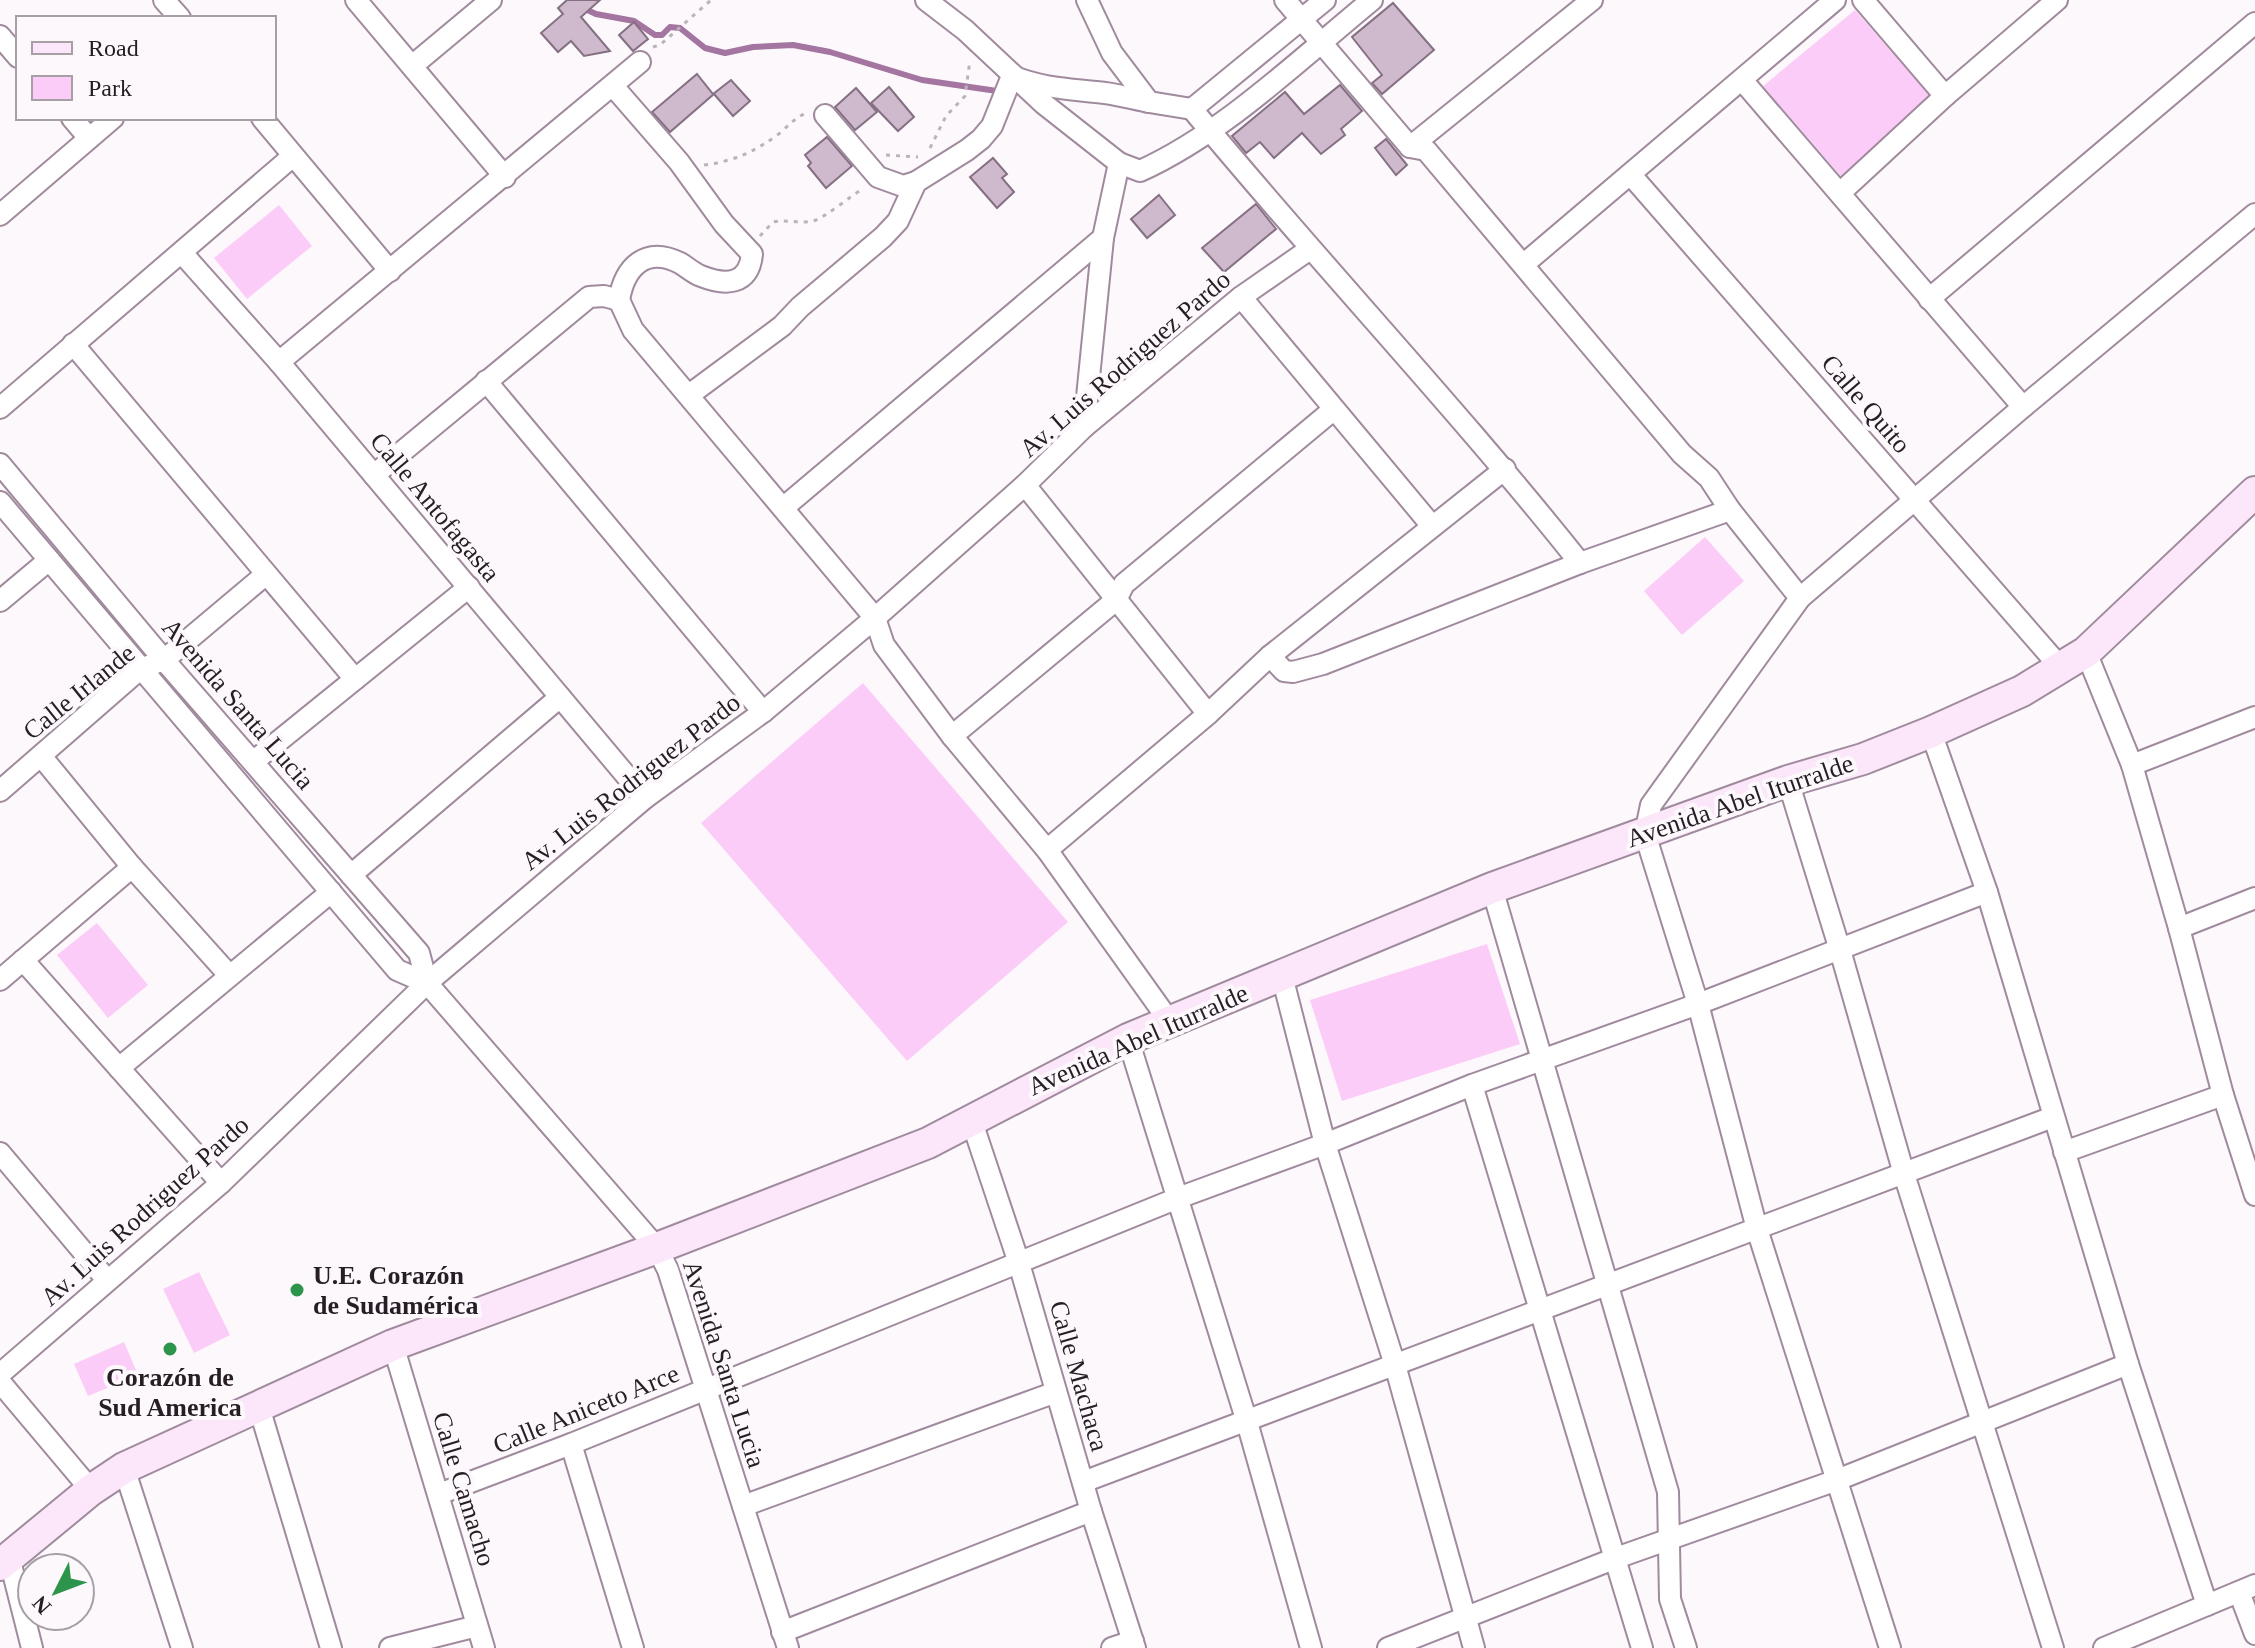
<svg xmlns="http://www.w3.org/2000/svg" width="2255" height="1648" font-family="'Times New Roman',serif">
	<rect width="100%" height="100%" fill="#fcf8fc"/>
	<g fill="#fcccf8">
		<path d="M1855 10 1936 103 1845 181 1763 86Z"/>
		<path d="M279 205 312 246 247 299 214 258Z"/>
		<path d="M1705 537 1744 581 1682 635 1644 591Z"/>
		<path d="M863 683 1068 922 907 1061 701 823Z"/>
		<path d="M97 923 148 985 108 1018 57 955Z"/>
		<path d="M1487 944 1520 1044 1342 1101 1310 1000Z"/>
		<path d="M199 1272 230 1335 194 1353 163 1289Z"/>
		<path d="M124 1342 138 1375 88 1396 74 1364Z"/>
	</g>
	<g fill="none" stroke-linecap="round" stroke-linejoin="round">
		<path stroke="#a375a0" stroke-width="6" d="M583 8 596 14 634 21 655 35H662L670 27 680 28 705 48 725 53 753 47 793 45 830 52 922 80 997 91"/>
	</g>
	<g fill="#cfb9cd" stroke="#857083" stroke-width="2">
		<path d="M567 0H600L581 17 610 51 584 56 571 41 558 52 541 33 563 14 558 8Z"/>
		<path d="M1393 3 1434 50 1382 94 1372 83 1382 75 1352 37Z"/>
		<path d="M634 22 648 39 633 51 619 35Z"/>
		<path d="M697 74 713 94 731 80 750 101 733 116 714 94 670 132 652 112Z"/>
		<path d="M1340 85 1362 111 1341 129 1345 135 1321 154 1302 133 1274 158 1260 142 1246 153 1232 136 1285 92 1304 114Z"/>
		<path d="M889 87 914 117 898 131 871 103Z"/>
		<path d="M856 88 877 112 855 130 835 107Z"/>
		<path d="M827 137 852 166 826 188 808 166 811 163 805 155Z"/>
		<path d="M1386 139 1407 165 1396 175 1375 148Z"/>
		<path d="M993 158 1007 174 1002 178 1014 192 997 208 970 177Z"/>
		<path d="M1159 195 1175 215 1147 238 1131 219Z"/>
		<path d="M1256 204 1276 229 1224 272 1202 248Z"/>
	</g>
	<g fill="none" stroke-linecap="round" stroke-linejoin="round">
		<g stroke="#a08a9d" stroke-width="24">
			<g id="street">
				<path d="M164 0 180 18"/>
				<path d="M356 0 505 177"/>
				<path d="M926 0 965 30 1044 104 1119 163 1103 238 1084 427"/>
				<path d="M1087 0 1112 53 1149 102 1192 109C1319 263 1456 407 1580 563"/>
				<path d="M1285 0 1410 147 1426 150 1682 454 1709 478 1730 510 1800 598"/>
				<path d="M1863 0 1945 96"/>
				<path d="M0 36 18 57"/>
				<path d="M412 66 491 0"/>
				<path d="M1742 80 2023 407"/>
				<path d="M1192 109 1325 0"/>
				<path d="M825 115 878 177 903 186 916 182"/>
				<path d="M72 118 89 138"/>
				<path d="M262 118 390 271"/>
				<path d="M1410 147 1592 0"/>
				<path d="M1119 163 1140 171C1224 133 1300 59 1372 0"/>
				<path d="M1631 175 2061 668"/>
				<path d="M1840 193 1945 96 2057 0"/>
				<path d="M0 215 113 118"/>
				<path d="M182 253 279 362 645 798"/>
				<path d="M1524 264 1835 0"/>
				<path d="M1241 297 1432 526"/>
				<path d="M1929 299 2255 23"/>
				<path d="M619 300 633 330 875 618 884 645 952 736 1047 850 1170 1022"/>
				<path d="M73 344 355 679"/>
				<path d="M279 362 640 62"/>
				<path d="M486 381 763 712"/>
				<path d="M689 395 782 326 800 307 883 237 898 221 916 182 967 150 981 139 992 126 1012 76C1043 89 1073 89 1105 93 1120 95 1134 99 1149 102"/>
				<path d="M0 408 293 156"/>
				<path d="M0 464 164 660 419 953 427 983 657 1248 668 1270 788 1648"/>
				<path d="M374 475 589 297 604 296 619 300C625 266 646 246 680 263 687 267 693 273 701 276 726 286 749 285 752 254L724 224 679 162 613 86"/>
				<path d="M1025 485 1208 714"/>
				<path d="M0 502 397 970 427 983"/>
				<path d="M783 508 1103 238"/>
				<path d="M0 601 49 560"/>
				<path d="M2086 652 2132 765 2179 928 2223 1095 2255 1195"/>
				<path d="M1270 656 1284 671 1293 672 1323 664 1580 563 1730 510"/>
				<path d="M1931 732 1987 892 2128 1364 2207 1605 2255 1585"/>
				<path d="M952 736 1116 600 1124 584 1333 410"/>
				<path d="M41 756 132 867 229 975"/>
				<path d="M254 761 469 587"/>
				<path d="M2132 765 2255 717"/>
				<path d="M1788 781 1840 950 1904 1174 2053 1648"/>
				<path d="M0 791 140 669 164 660 265 575"/>
				<path d="M1047 850 1208 714 1270 656 1505 469"/>
				<path d="M351 875 560 697"/>
				<path d="M1492 888 1668 1492 1670 1599 1686 1648"/>
				<path d="M2179 928 2255 898"/>
				<path d="M23 960 221 1183"/>
				<path d="M1282 976 1325 1144 1395 1365 1474 1648"/>
				<path d="M0 980 132 867"/>
				<path d="M1128 1039 1247 1422 1311 1648"/>
				<path d="M119 1068 331 892"/>
				<path d="M1472 1085 1642 1648"/>
				<path d="M971 1119 1018 1260 1091 1511 1135 1648"/>
				<path d="M2064 1152 2223 1095"/>
				<path d="M0 1153 107 1280"/>
				<path d="M393 1345 484 1648"/>
				<path d="M0 1374 221 1183 427 983 645 798 763 712 875 618 1025 485 1084 427 1241 297 1310 249"/>
				<path d="M0 1382 91 1490"/>
				<path d="M259 1407 331 1648"/>
				<path d="M571 1444 633 1648"/>
				<path d="M124 1468 182 1648"/>
				<path d="M1083 1482 2053 1117"/>
				<path d="M439 1494 571 1444 1178 1198 1325 1144 1472 1085 1698 1004 1987 892"/>
				<path d="M743 1506 1056 1392"/>
				<path d="M9 1557 32 1648"/>
				<path d="M2239 1592 2255 1634"/>
				<path d="M782 1632 1091 1511"/>
				<path d="M390 1648 477 1626"/>
				<path d="M1112 1648 1133 1641"/>
				<path d="M1388 1648 1616 1558 1837 1480 2128 1364"/>
				<path d="M1890 1648 1757 1229 1698 1004 1645 834 1651 805 1800 598 2023 407 2255 214"/>
				<path d="M2104 1648 2207 1605"/>
			</g>
		</g>
		<g stroke="#a08a9d" stroke-width="34">
			<path id="secondary" d="M0 1565 91 1490 124 1468 393 1345 657 1248 928 1143 1128 1039 1492 888 1788 781 1863 759 1931 732 2022 691 2086 652 2255 492"/>
		</g>
		<g stroke="#b9b4b9" stroke-width="3" stroke-dasharray="4 6" stroke-linecap="butt">
			<path d="M653 47 660 45 711 0"/>
			<path d="M930 148 946 116 965 96 970 60"/>
			<path d="M886 155 918 157"/>
			<path d="M704 165C735 161 756 151 780 133 789 125 795 118 806 113"/>
			<path d="M760 236 773 222C786 219 799 224 813 221 825 218 850 196 863 189"/>
		</g>
		<use href="#street" stroke="#fff" stroke-width="20"/>
		<use href="#secondary" stroke="#fbe7f9" stroke-width="30"/>
	</g>
	<g fill="#2c944b" stroke="#fcf8fc" stroke-width="3">
		<circle cx="297" cy="1290" r="8"/>
		<circle cx="170" cy="1349" r="8"/>
	</g>
	<g text-anchor="middle" dominant-baseline="central" stroke-width="8" stroke-linejoin="round" paint-order="stroke">
		<g font-size="26" fill="#261d25" stroke="#fcf8fc">
			<text transform="translate(1125 364) rotate(-41)">Av. Luis Rodriguez Pardo</text>
			<text transform="translate(1866 404) rotate(49)">Calle Quito</text>
			<text transform="translate(435 507) rotate(50)">Calle Antofagasta</text>
			<text transform="translate(79 692) rotate(-39)">Calle Irlande</text>
			<text transform="translate(238 704) rotate(49)">Avenida Santa Lucia</text>
			<text transform="translate(631 782) rotate(-38)">Av. Luis Rodriguez Pardo</text>
			<text transform="translate(1740 801) rotate(-19)">Avenida Abel Iturralde</text>
			<text transform="translate(1138 1040) rotate(-24)">Avenida Abel Iturralde</text>
			<text transform="translate(145 1211) rotate(-42)">Av. Luis Rodriguez Pardo</text>
			<text transform="translate(724 1364) rotate(72)">Avenida Santa Lucia</text>
			<text transform="translate(1079 1376) rotate(74)">Calle Machaca</text>
			<text transform="translate(586 1409) rotate(-22)">Calle Aniceto Arce</text>
			<text transform="translate(464 1489) rotate(73)">Calle Camacho</text>
		</g>
		<g font-size="26" font-weight="bold" fill="#261d25" stroke="#fcf8fc" text-anchor="start">
			<text x="313" y="1275">U.E. Corazón<tspan x="313" dy="30">de Sudamérica</tspan></text>
			<text x="170" y="1377" text-anchor="middle">Corazón de<tspan x="170" dy="30">Sud America</tspan></text>
		</g>
	</g>
	<rect x="16" y="16" width="260" height="104" fill="#fcf8fc" stroke="#a6a0a6" stroke-width="2"/>
	<rect x="32" y="42" width="40" height="12" fill="#fbe7f9" stroke="#a6a0a6" stroke-width="2"/>
	<text x="88" y="56" font-size="24" fill="#261d25">Road</text>
	<rect x="32" y="76" width="40" height="24" fill="#fcccf8" stroke="#a6a0a6" stroke-width="2"/>
	<text x="88" y="96" font-size="24" fill="#261d25">Park</text>
	<g transform="translate(56 1592) rotate(228)"><circle r="38" fill="#fcf8fc" stroke="#a6a0a6" stroke-width="2"/>
	<path d="M0-6L14 30L0 20L-14 30Z" fill="#2c944b"/>
	<text y="-12" font-size="22" font-weight="bold" text-anchor="middle" fill="#261d25">N</text>
	</g>
</svg>
